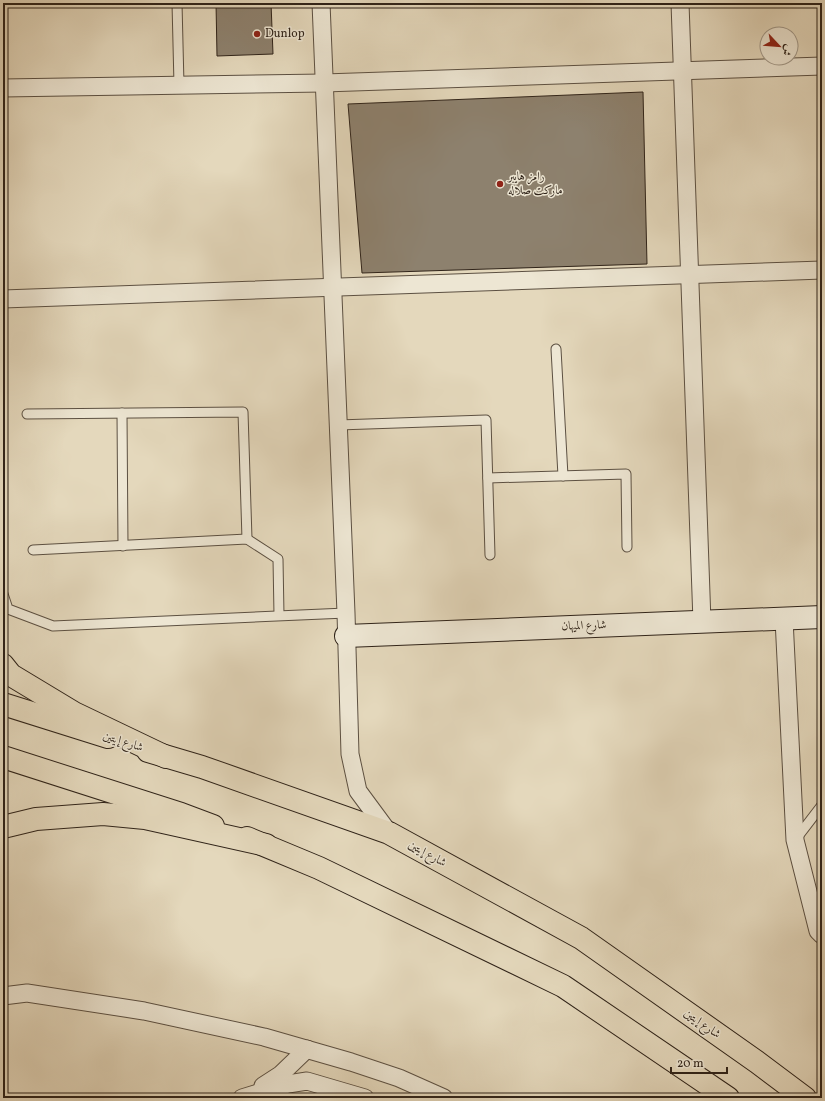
<svg xmlns="http://www.w3.org/2000/svg" width="825" height="1101" font-family="Vollkorn,Amiri,serif">
	<rect width="100%" height="100%" fill="#e4d8bc"/>
	<filter id="stains"><feTurbulence type="fractalNoise" baseFrequency=".005" numOctaves="4"/><feColorMatrix values="0 0 0 0 .2 0 0 0 0 .09 0 0 0 0 .02 0 0 0 .5 -.17"/></filter>
	<radialGradient id="worn" r=".72"><stop offset=".6" stop-color="#630" stop-opacity="0"/><stop offset="1" stop-color="#630" stop-opacity=".3"/></radialGradient>
	<g fill="#8d816e" stroke="#2f2319">
		<path d="M216 3H271L273 54 217 56Z"/>
		<path d="M643 92 647 264 362 273 348 104Z"/>
	</g>
	<g fill="none" stroke-linecap="round" stroke-linejoin="round">
		<g stroke="#5c5042" stroke-width="11">
			<g id="lane">
				<path d="M177 3 179 85"/>
				<path d="M556 349 563 476"/>
				<path d="M122 413 123 546"/>
				<path d="M27 414 243 412 247 539"/>
				<path d="M338 425 486 420 490 555"/>
				<path d="M488 478 626 474 627 547"/>
				<path d="M33 550 247 539 278 559 279 615"/>
				<path d="M3 594 8 609 53 626 346 613"/>
				<path d="M796 839 822 805"/>
			</g>
		</g>
		<g stroke="#5c5042" stroke-width="19">
			<g id="street">
				<path d="M321 3 346 613 350 754 358 791 389 833"/>
				<path d="M680 3 702 622"/>
				<path d="M3 88 324 83 822 66"/>
				<path d="M3 299 822 270"/>
				<path d="M784 619 795 840 818 931 822 935"/>
				<path d="M3 996 27 993 144 1011 264 1037 351 1062 399 1078 444 1098"/>
				<path d="M263 1086 280 1075 307 1049"/>
				<path d="M242 1098 288 1084 307 1081 365 1098"/>
			</g>
		</g>
		<g stroke="#2f2319" stroke-width="24">
			<path id="secondary" d="M346 636 822 617"/>
		</g>
		<g stroke="#2f2319" stroke-width="24">
			<g id="primary">
				<path d="M3 704 108 737"/>
				<path d="M148 751 202 767 389 833 581 938 757 1062 805 1098"/>
				<path d="M3 757 181 814 213 826"/>
				<path d="M247 838 319 868 563 986 728 1098"/>
			</g>
		</g>
		<g stroke="#2f2319" stroke-width="24">
			<g id="highway">
				<path d="M3 665 11 675 74 713 166 757"/>
				<path d="M3 827 36 819 103 814 145 818 266 845"/>
			</g>
		</g>
		<use href="#lane" stroke="#ede6d3" stroke-width="9"/>
		<use href="#street" stroke="#ede6d3" stroke-width="17"/>
		<use href="#secondary" stroke="#ede6d3" stroke-width="22"/>
		<use href="#primary" stroke="#e4d8bc" stroke-width="22"/>
		<use href="#highway" stroke="#e4d8bc" stroke-width="22"/>
	</g>
	<g fill="#8f2418" stroke="#ede6d3" stroke-width="1.5">
		<circle cx="257" cy="34" r="4"/>
		<circle cx="500" cy="184" r="4"/>
	</g>
	<g text-anchor="middle" dominant-baseline="central" stroke-width="3" stroke-linejoin="round" paint-order="stroke">
		<g font-size="12" fill="#2f2319" stroke="#ede6d3" text-anchor="start">
			<text x="265" y="34">Dunlop</text>
			<text x="508" y="177">رامز هايبر<tspan x="508" dy="14">ماركت صلاله</tspan></text>
		</g>
		<g font-size="12" fill="#2f2319" stroke="#ede6d3">
			<text transform="translate(584 626) rotate(-2)">شارع الميهان</text>
			<text transform="translate(123 742) rotate(18)">شارع إيتين</text>
			<text transform="translate(427 854) rotate(29)">شارع إيتين</text>
			<text transform="translate(702 1024) rotate(35)">شارع إيتين</text>
		</g>
	</g>
	<rect width="825" height="1101" fill="none" stroke="#e4d8bc" stroke-width="16"/>
	<rect x="4" y="4" width="817" height="1093" fill="none" stroke="#2f2319" stroke-width="2"/>
	<rect x="8" y="8" width="809" height="1085" fill="none" stroke="#2f2319"/>
	<g transform="translate(779 46) rotate(116)"><circle r="19" fill="#ede6d3" stroke="#a19889"/>
	<path d="M0-3L7 15L0 10L-7 15Z" fill="#8f2418"/>
	<text y="-6" font-size="11" font-weight="bold" text-anchor="middle" fill="#2f2319">ش</text>
	</g>
	<path d="M671 1067v6h56v-6" fill="none" stroke="#2f2319" stroke-width="2"/>
	<text x="677" y="1067" font-size="12" fill="#2f2319" stroke="#ede6d3" stroke-width="3" paint-order="stroke">20 m</text>
	<rect width="100%" height="100%" filter="url(#stains)"/>
	<rect width="100%" height="100%" fill="url(#worn)"/>
</svg>
